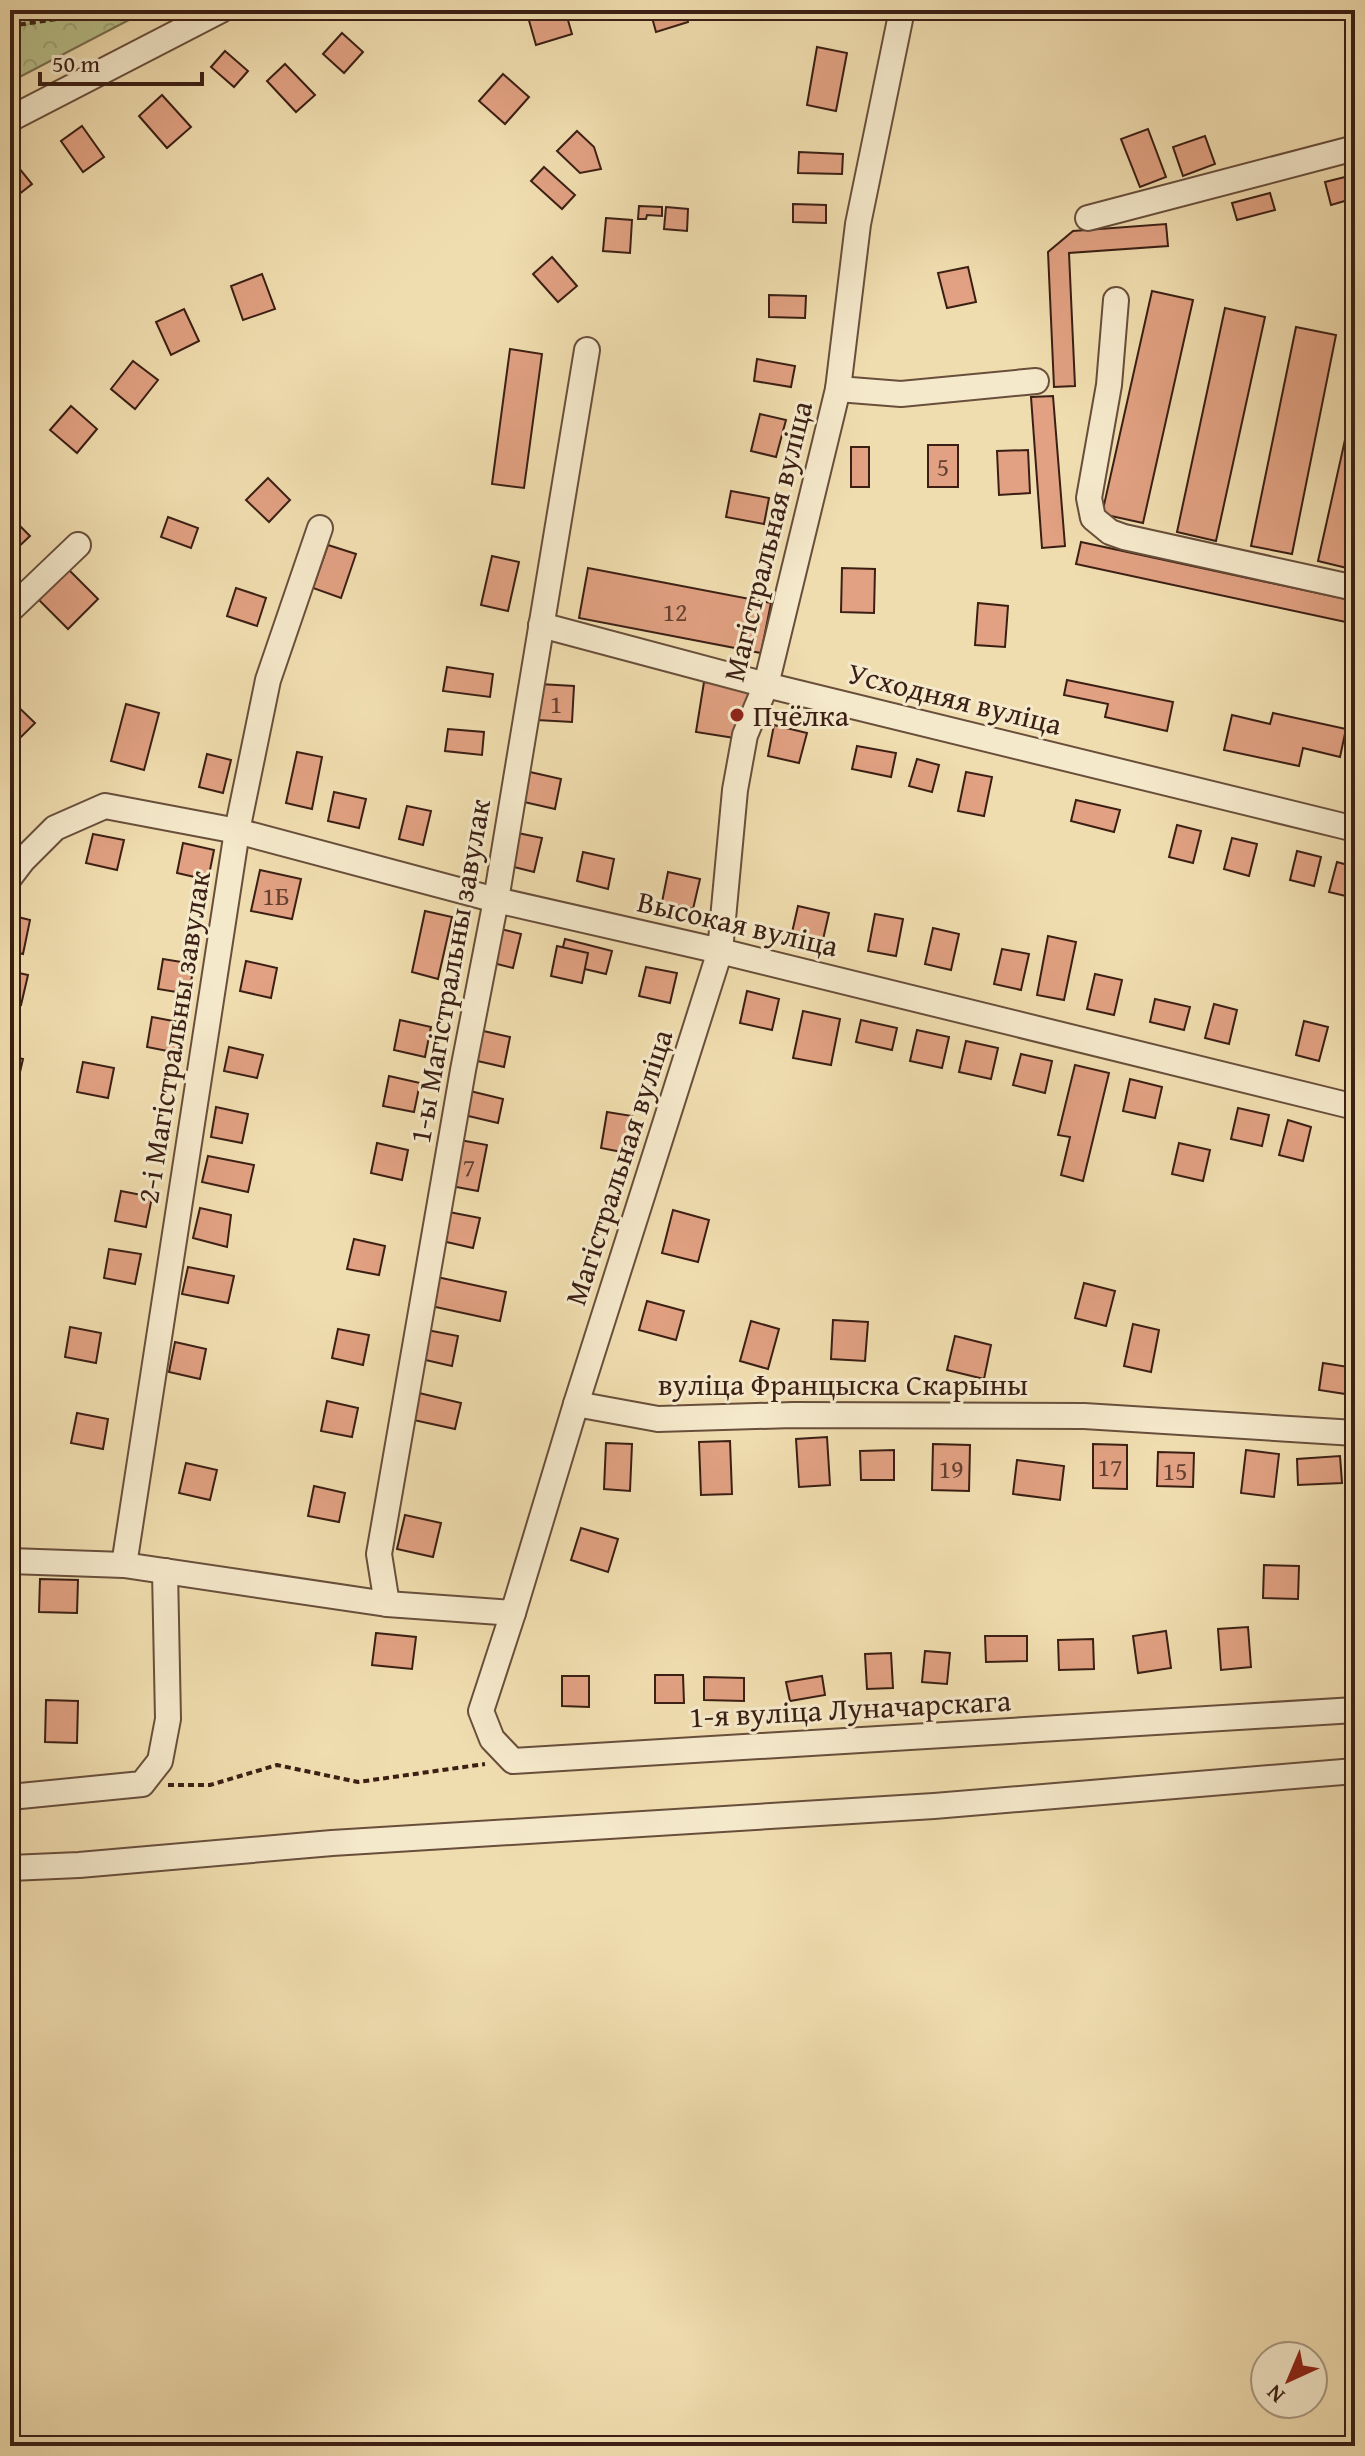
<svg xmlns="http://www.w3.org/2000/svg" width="1365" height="2456" font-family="'Gentium Book Plus',serif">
	<defs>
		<pattern id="forest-crowns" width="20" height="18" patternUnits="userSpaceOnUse" patternTransform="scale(2)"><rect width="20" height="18" fill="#b8c18b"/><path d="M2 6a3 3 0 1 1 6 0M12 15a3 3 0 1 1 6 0" fill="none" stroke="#9fa577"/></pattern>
	</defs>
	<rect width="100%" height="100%" fill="#f0ddaf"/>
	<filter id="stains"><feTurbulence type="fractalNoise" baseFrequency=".0025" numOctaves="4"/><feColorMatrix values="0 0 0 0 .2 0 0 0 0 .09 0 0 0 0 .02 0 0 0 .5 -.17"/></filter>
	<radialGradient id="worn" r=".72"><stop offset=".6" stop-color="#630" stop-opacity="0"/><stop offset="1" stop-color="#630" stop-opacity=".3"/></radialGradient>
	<path fill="url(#forest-crowns)" stroke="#7a7050" stroke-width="2" d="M10 10H148L10 82Z"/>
	<g fill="#e1a182" stroke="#3b1f14" stroke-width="2">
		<path d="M526 10H565L572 34 536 45Z"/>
		<path d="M650 10H685L688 22 656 32Z"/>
		<path d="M342 33 363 52 344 73 323 54Z"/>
		<path d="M817 47 847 53 836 111 807 105Z"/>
		<path d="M225 51 248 71 234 87 211 67Z"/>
		<path d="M285 64 315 95 296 112 267 81Z"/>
		<path d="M503 74 529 97 505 124 479 101Z"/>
		<path d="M162 95 191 127 167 148 139 116Z"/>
		<path d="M82 126 104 157 83 172 61 141Z"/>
		<path d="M1148 129 1166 177 1140 187 1121 139Z"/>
		<path d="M577 131 594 147 601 169 580 173 557 151Z"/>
		<path d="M1205 136 1215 164 1183 176 1173 147Z"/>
		<path d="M799 152 843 154 842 174 798 173Z"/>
		<path d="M10 157 32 184 13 199 10 196Z"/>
		<path d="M544 167 575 195 562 209 531 181Z"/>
		<path d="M1349 176 1355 198 1331 205 1325 182Z"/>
		<path d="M1270 193 1275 210 1237 220 1232 203Z"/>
		<path d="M793 204 826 205V223L793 222Z"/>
		<path d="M639 206 662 207V216L647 215 646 219H638Z"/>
		<path d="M666 207 688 209 687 231 664 229Z"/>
		<path d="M606 218 632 220 630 253 603 251Z"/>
		<path d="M1166 224 1168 246 1069 253 1075 386 1054 387 1048 252 1073 231Z"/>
		<path d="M552 257 577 286 558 302 533 274Z"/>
		<path d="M968 267 976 302 947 308 938 273Z"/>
		<path d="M262 274 275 309 243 320 231 286Z"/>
		<path d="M1152 291 1193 300 1143 523 1102 514Z"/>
		<path d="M769 295 806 296 805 318 769 317Z"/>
		<path d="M1225 308 1265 317 1216 541 1177 532Z"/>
		<path d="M184 309 199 341 171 355 156 322Z"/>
		<path d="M1296 327 1336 335 1292 554 1251 546Z"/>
		<path d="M510 349 542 354 524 488 492 484Z"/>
		<path d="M757 359 795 366 791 387 754 381Z"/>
		<path d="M133 361 158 380 135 409 111 389Z"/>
		<path d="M1355 395V570L1318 561Z"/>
		<path d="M1053 396 1065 546 1042 548 1031 397Z"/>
		<path d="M71 406 97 429 77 453 50 430Z"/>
		<path d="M760 414 786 420 776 457 751 451Z"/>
		<rect x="928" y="445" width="30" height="42"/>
		<rect x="851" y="447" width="18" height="40"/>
		<path d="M1028 450 1030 493 999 495 997 451Z"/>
		<path d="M268 478 290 500 269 522 246 500Z"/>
		<path d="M731 491 769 498 764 524 726 517Z"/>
		<path d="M10 516 30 536 10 555Z"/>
		<path d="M168 517 198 528 191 548 161 537Z"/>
		<path d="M1081 542 1355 601V624L1076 564Z"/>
		<path d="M328 545 356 554 341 598 313 588Z"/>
		<path d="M492 556 519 562 508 611 481 605Z"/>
		<path d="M588 568 771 603 761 653 579 618Z"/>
		<path d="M842 568 875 569 874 613 841 612Z"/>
		<path d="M69 570 98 599 68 629 39 600Z"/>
		<path d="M236 588 266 598 257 626 227 616Z"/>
		<path d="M978 603 1008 606 1005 647 975 645Z"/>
		<path d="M447 667 493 674 490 697 443 691Z"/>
		<path d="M1067 680 1173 702 1167 731 1105 717 1108 704 1064 695Z"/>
		<path d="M704 682 749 689 741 739 696 732Z"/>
		<path d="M539 684 574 686 572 722 537 720Z"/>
		<path d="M10 699 35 723 15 743 10 739Z"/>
		<path d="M126 704 159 713 144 770 111 761Z"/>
		<path d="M1273 713 1346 729 1340 757 1303 748 1299 766 1224 750 1232 715 1270 724Z"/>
		<path d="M774 725 807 733 799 763 768 756Z"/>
		<path d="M448 729 484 732 482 755 445 751Z"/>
		<path d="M857 746 896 753 891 777 852 769Z"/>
		<path d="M297 752 322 757 312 809 286 803Z"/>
		<path d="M207 754 231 760 223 793 199 787Z"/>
		<path d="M917 759 939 765 932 792 909 786Z"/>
		<path d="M530 772 561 779 555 809 524 802Z"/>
		<path d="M966 772 992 777 984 816 958 811Z"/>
		<path d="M334 792 366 799 359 828 328 821Z"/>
		<path d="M1076 800 1120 810 1114 832 1071 821Z"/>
		<path d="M407 806 431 811 423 845 399 839Z"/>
		<path d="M1177 825 1201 831 1193 863 1169 857Z"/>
		<path d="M518 833 542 838 534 872 510 866Z"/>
		<path d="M93 834 124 840 117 870 86 863Z"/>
		<path d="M1232 838 1257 844 1249 876 1224 869Z"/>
		<path d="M183 843 214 850 208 880 177 873Z"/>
		<path d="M1297 851 1321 857 1314 886 1290 880Z"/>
		<path d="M583 852 614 859 608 889 577 881Z"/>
		<path d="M1337 862 1355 867 1354 898 1329 892Z"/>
		<path d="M260 870 301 879 292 919 251 911Z"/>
		<path d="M668 872 700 879 693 909 662 902Z"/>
		<path d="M798 906 829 913 822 944 791 937Z"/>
		<path d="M425 911 452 917 438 979 412 972Z"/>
		<path d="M875 914 903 919 896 956 868 951Z"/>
		<path d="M10 915 30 920 23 954 10 951Z"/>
		<path d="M497 928 521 934 513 968 489 962Z"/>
		<path d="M933 928 959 934 951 970 925 964Z"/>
		<path d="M1048 936 1076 942 1064 1000 1037 995Z"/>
		<path d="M565 939 612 951 606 974 559 963Z"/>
		<path d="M557 946 588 953 582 983 551 976Z"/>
		<path d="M1002 949 1029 954 1021 990 994 984Z"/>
		<path d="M163 959 194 964 189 994 158 989Z"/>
		<path d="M246 961 277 968 271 998 240 991Z"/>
		<path d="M646 967 677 973 670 1003 639 996Z"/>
		<path d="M10 971 28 975 21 1005 10 1002Z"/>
		<path d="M1095 974 1122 980 1114 1015 1087 1009Z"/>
		<path d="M747 991 779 999 772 1030 740 1023Z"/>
		<path d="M1155 999 1190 1007 1184 1030 1150 1022Z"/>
		<path d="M1214 1004 1237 1010 1229 1044 1205 1038Z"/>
		<path d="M803 1011 840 1019 831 1065 793 1058Z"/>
		<path d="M152 1017 184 1023 178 1053 147 1047Z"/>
		<path d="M400 1020 431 1027 425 1057 394 1050Z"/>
		<path d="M861 1020 897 1028 892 1050 856 1042Z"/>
		<path d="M1304 1021 1328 1027 1319 1061 1296 1055Z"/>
		<path d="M479 1030 510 1037 504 1067 473 1060Z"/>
		<path d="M917 1030 949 1037 942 1068 910 1061Z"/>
		<path d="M966 1041 998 1048 991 1079 959 1072Z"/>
		<path d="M229 1047 263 1055 257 1078 224 1071Z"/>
		<path d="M1021 1054 1052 1061 1045 1093 1013 1085Z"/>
		<path d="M10 1056 23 1059 17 1085 10 1083Z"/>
		<path d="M83 1062 114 1068 108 1098 77 1092Z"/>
		<path d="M1075 1065 1109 1073 1083 1181 1061 1175 1070 1137 1058 1135Z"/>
		<path d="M389 1076 420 1083 414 1112 383 1106Z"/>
		<path d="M1130 1079 1162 1087 1155 1118 1123 1111Z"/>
		<path d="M470 1091 503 1099 498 1123 464 1115Z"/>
		<path d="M216 1107 248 1114 242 1143 211 1137Z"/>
		<path d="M1238 1108 1269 1115 1262 1146 1231 1139Z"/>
		<path d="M607 1112 632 1116 630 1125 641 1127 637 1149 628 1147 627 1153 601 1148Z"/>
		<path d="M1288 1120 1311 1127 1303 1161 1279 1155Z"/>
		<path d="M460 1140 487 1145 478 1191 451 1186Z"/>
		<path d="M377 1143 408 1150 402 1180 371 1173Z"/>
		<path d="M1179 1143 1210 1150 1203 1181 1172 1174Z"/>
		<path d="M1355 1148V1179L1348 1177Z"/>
		<path d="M208 1156 254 1165 248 1192 202 1182Z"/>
		<path d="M121 1191 152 1197 146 1227 115 1221Z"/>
		<path d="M200 1208 231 1215 227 1247 193 1238Z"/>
		<path d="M673 1210 709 1220 698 1262 662 1253Z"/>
		<path d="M449 1212 480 1218 473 1248 442 1241Z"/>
		<path d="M354 1239 385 1246 379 1275 347 1269Z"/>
		<path d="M109 1249 141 1254 135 1284 104 1278Z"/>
		<path d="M188 1267 234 1276 228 1303 182 1294Z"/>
		<path d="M437 1277 506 1292 500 1321 431 1306Z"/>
		<path d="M1084 1283 1115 1291 1106 1326 1075 1318Z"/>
		<path d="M647 1301 684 1311 676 1340 639 1330Z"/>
		<path d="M833 1320 868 1322 865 1361 831 1359Z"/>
		<path d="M751 1321 779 1329 768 1369 740 1361Z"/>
		<path d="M1133 1324 1159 1330 1151 1372 1124 1366Z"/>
		<path d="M70 1327 101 1333 96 1363 65 1357Z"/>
		<path d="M338 1329 369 1335 363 1365 332 1358Z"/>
		<path d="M427 1330 458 1336 452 1366 421 1359Z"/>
		<path d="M955 1336 991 1345 984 1379 947 1370Z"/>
		<path d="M175 1342 206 1349 200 1379 169 1372Z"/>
		<path d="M1323 1363 1355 1368 1352 1395 1319 1390Z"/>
		<path d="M415 1392 461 1403 455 1429 409 1419Z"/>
		<path d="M327 1401 358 1408 352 1437 321 1431Z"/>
		<path d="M77 1413 108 1419 103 1449 71 1443Z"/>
		<path d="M827 1437 830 1485 799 1487 796 1439Z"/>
		<path d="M730 1441 732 1494 701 1495 699 1442Z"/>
		<path d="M606 1443 632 1444 630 1491 604 1489Z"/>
		<path d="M933 1444 970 1445 969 1491 932 1490Z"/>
		<path d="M1093 1444 1127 1445V1489L1093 1488Z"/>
		<path d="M894 1450V1480H861L860 1451Z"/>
		<path d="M1246 1450 1279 1454 1274 1497 1241 1493Z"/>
		<path d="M1158 1452 1194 1453 1193 1487 1157 1486Z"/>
		<path d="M1340 1456 1342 1483 1298 1485 1297 1459Z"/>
		<path d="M1017 1460 1064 1466 1060 1500 1013 1494Z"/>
		<path d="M186 1463 217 1470 210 1500 179 1493Z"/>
		<path d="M314 1486 345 1493 339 1522 308 1516Z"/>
		<path d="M405 1515 441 1523 433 1557 397 1549Z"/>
		<path d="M581 1528 618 1539 608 1572 571 1560Z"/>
		<path d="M1264 1565 1299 1566 1298 1599 1263 1598Z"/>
		<path d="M40 1579 78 1580 77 1613 39 1612Z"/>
		<path d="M1248 1627 1251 1667 1221 1670 1218 1629Z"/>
		<path d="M1166 1631 1171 1668 1138 1673 1133 1636Z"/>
		<path d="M376 1633 416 1637 412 1669 372 1665Z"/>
		<path d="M985 1636H1027V1661L986 1662Z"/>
		<path d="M1093 1639 1094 1669 1059 1670 1058 1640Z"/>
		<path d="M925 1651 950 1653 947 1684 922 1682Z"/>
		<path d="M891 1653 893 1688 867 1689 865 1654Z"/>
		<path d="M655 1675H683L684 1703H655Z"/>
		<path d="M562 1676H589V1707L562 1706Z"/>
		<path d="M822 1676 825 1695 790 1701 786 1682Z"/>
		<path d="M704 1677 744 1678V1701L704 1700Z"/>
		<path d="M46 1700 78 1701 77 1743 45 1742Z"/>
	</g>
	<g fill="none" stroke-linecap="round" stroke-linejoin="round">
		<g stroke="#684e3b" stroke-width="28">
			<g id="minor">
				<path d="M10 119 221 10"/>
				<path d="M1088 218 1355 148"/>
				<path d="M1116 300 1109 385 1089 498 1093 518 1110 532 1124 537 1355 588"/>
				<path d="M838 389 901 394 1036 381"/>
				<path d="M10 610 78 545"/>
				<path d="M541 625 766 685 1355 829"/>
				<path d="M10 877 23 860 55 828 105 806 237 831 496 900 720 951 1355 1107"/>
				<path d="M576 1404 720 951 735 790 745 735 766 685 838 389 858 224 902 10"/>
				<path d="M10 1561 124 1565 387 1604 513 1613 576 1404 658 1419 793 1415 1084 1416 1355 1433"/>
				<path d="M124 1565 237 831 268 680 320 528"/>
				<path d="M387 1604 379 1554 463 1070 496 900 587 350"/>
				<path d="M513 1613 481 1711 492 1739 513 1761 1355 1710"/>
				<path d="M10 1797 142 1784 160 1761 168 1719 165 1571"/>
				<path d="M10 1868 79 1865 332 1843 934 1806 1355 1771"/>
			</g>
		</g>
		<g stroke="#3b1f14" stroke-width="4" stroke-dasharray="6 4" stroke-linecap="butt">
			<path d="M10 26 118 10"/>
			<path d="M168 1785H210L277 1765 358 1782 485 1764"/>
		</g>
		<use href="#minor" stroke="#f5e9cb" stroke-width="24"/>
	</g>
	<circle fill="#8f2418" stroke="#f5e9cb" stroke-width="3" cx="737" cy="715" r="8"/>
	<g text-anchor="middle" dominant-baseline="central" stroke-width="6" stroke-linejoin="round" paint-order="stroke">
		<g font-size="26" fill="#644030">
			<text x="943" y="466">5</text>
			<text x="675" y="611">12</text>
			<text x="556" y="703">1</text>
			<text x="276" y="895">1Б</text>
			<text x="469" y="1166">7</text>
			<text x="1110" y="1466">17</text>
			<text x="951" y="1468">19</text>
			<text x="1175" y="1470">15</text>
		</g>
		<g font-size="30" fill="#3b1f14" stroke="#f5e9cb">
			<text transform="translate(767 541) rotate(-76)">Магістральная вуліца</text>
			<text transform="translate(955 698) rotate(14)">Усходняя вуліца</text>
			<text transform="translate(738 923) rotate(13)">Высокая вуліца</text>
			<text transform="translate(449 971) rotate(-80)">1-ы Магістральны завулак</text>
			<text transform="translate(173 1037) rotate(-81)">2-і Магістральны завулак</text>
			<text transform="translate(618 1167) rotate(-72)">Магістральная вуліца</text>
			<text x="843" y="1384">вуліца Францыска Скарыны</text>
			<text transform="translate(850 1708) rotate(-3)">1-я вуліца Луначарскага</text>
		</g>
		<g font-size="30" fill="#3b1f14" stroke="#f5e9cb" text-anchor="start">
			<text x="753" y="715">Пчёлка</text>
		</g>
	</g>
	<rect width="1365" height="2456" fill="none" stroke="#f0ddaf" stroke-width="40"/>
	<rect x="12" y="12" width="1341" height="2432" fill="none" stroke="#3b1f14" stroke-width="4"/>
	<rect x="20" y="20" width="1325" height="2416" fill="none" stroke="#3b1f14" stroke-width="2"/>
	<g transform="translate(1289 2380) rotate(224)"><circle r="38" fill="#f5e9cb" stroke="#ab9882" stroke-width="2"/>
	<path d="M0-6L14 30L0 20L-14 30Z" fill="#8f2418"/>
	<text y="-12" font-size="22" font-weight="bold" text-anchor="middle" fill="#3b1f14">N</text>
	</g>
	<path d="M40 72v12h162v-12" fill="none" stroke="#3b1f14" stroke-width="4"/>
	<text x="52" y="72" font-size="24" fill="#3b1f14" stroke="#f5e9cb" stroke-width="6" paint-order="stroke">50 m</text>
	<rect width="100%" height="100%" filter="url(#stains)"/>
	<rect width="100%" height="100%" fill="url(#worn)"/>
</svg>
